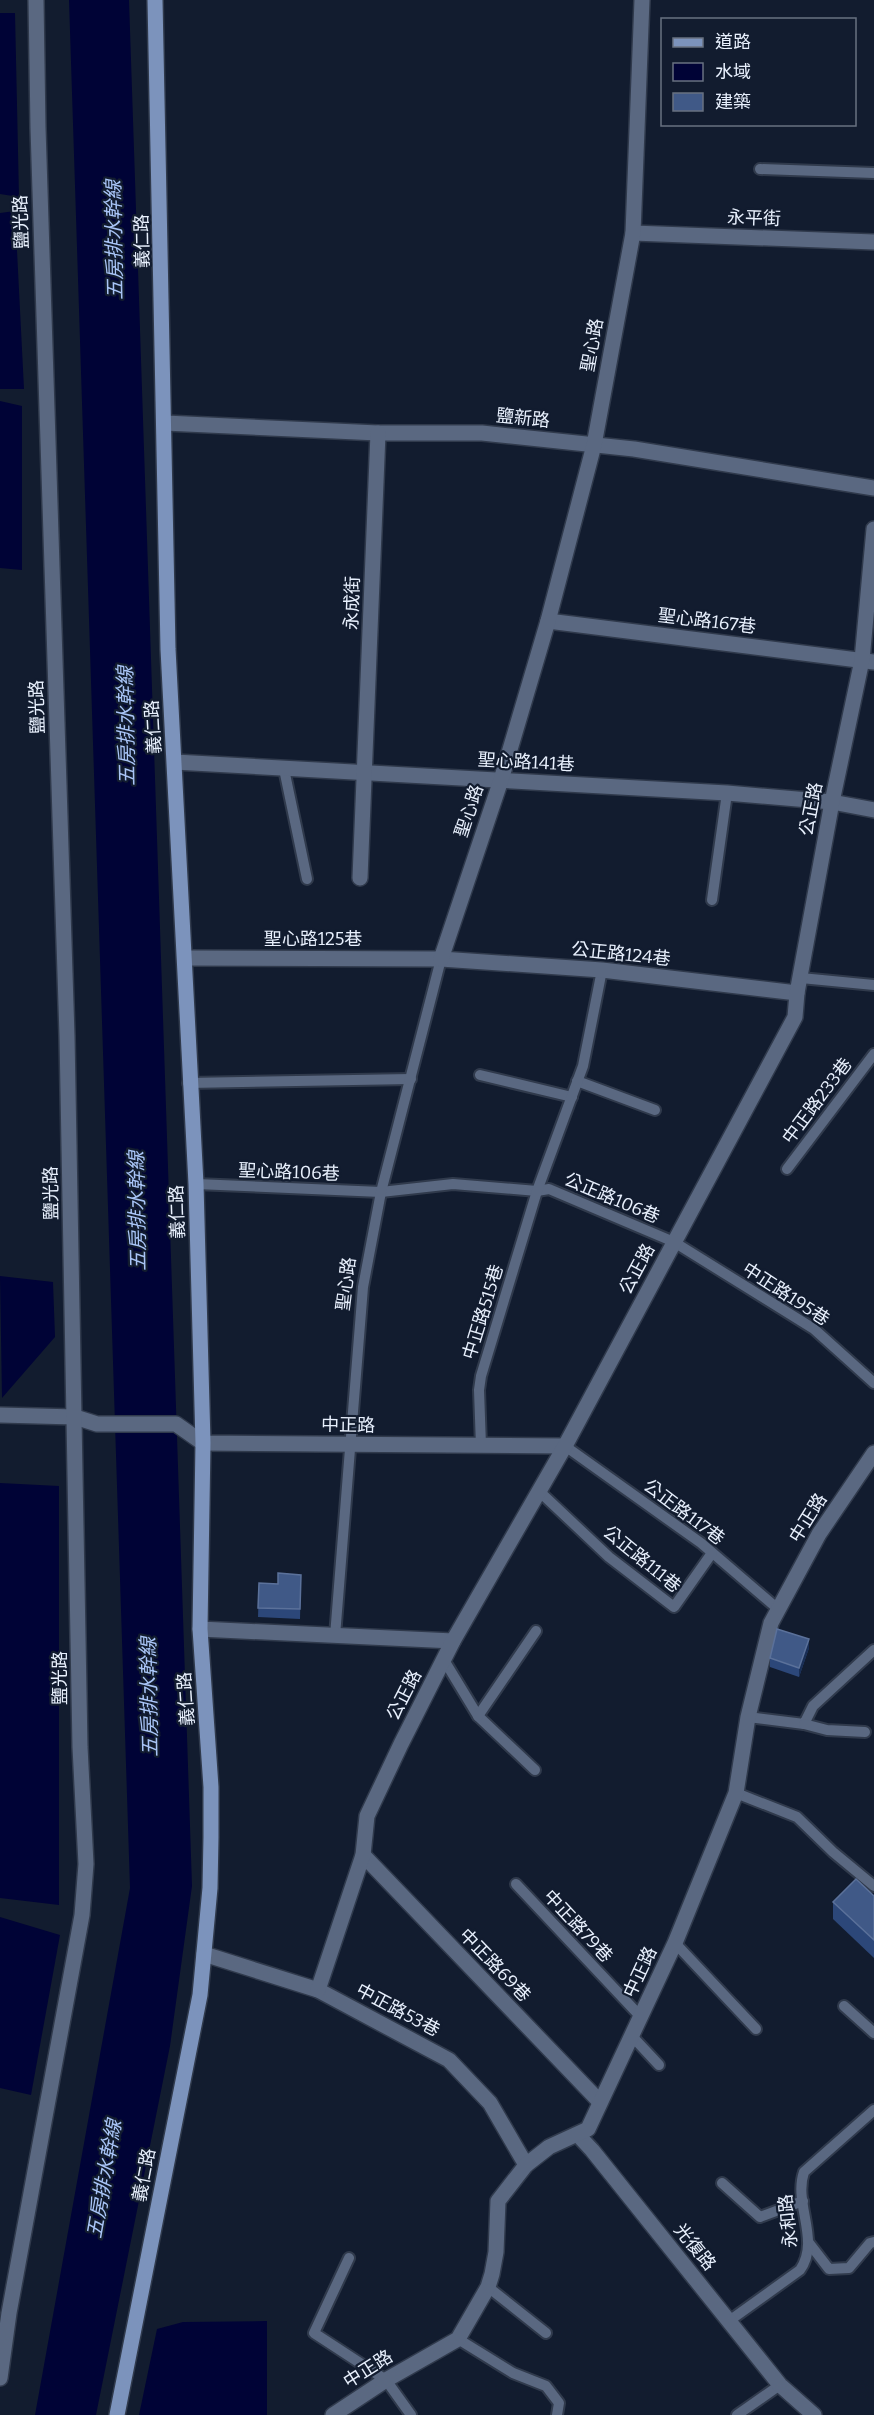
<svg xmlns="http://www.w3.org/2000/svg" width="874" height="2415" font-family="Bitter,'Noto Sans TC',serif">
	<rect width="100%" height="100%" fill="#121c2f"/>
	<g fill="#000336">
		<path d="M69 0H129L192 1886 170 2046 96 2415H35L130 1888Z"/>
		<path d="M0 13H15L19 197 0 194Z"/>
		<path d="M15 211 24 389H0V213Z"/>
		<path d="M0 401 22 406V570L0 568Z"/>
		<path d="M0 1276 53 1282 55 1337 2 1398Z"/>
		<path d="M0 1483 59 1486V1905L0 1898Z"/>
		<path d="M0 1917 60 1935 31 2095 0 2088Z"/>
		<path d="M267 2321V2415H139L157 2329 183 2322Z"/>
	</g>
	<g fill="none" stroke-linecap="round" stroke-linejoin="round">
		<g stroke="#303a4c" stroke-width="14">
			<g id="lane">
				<path d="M760 169 874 173"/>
				<path d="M284 769 307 879"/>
				<path d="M712 900 727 793"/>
				<path d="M801 978 874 985"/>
				<path d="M480 1075 572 1097"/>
				<path d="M577 1081 655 1110"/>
				<path d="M188 1083 411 1079"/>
				<path d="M787 1169 874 1054"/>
				<path d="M196 1184 381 1192 453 1184 537 1191 549 1189 674 1242 814 1329 874 1383"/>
				<path d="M481 1446 479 1390 481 1376 537 1191 583 1066 602 970"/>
				<path d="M565 1446 701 1543 778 1609"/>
				<path d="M540 1492 609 1557 674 1607 712 1553"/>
				<path d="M335 1636 363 1287 381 1192 441 959"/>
				<path d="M444 1660 478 1716 535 1770"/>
				<path d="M478 1716 536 1631"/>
				<path d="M748 1717 804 1724 813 1706 874 1650"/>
				<path d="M804 1724 827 1730 865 1732"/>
				<path d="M736 1793 797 1817 833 1852 874 1886"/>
				<path d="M516 1884 640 2016"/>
				<path d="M675 1943 756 2029"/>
				<path d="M844 2006 874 2033"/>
				<path d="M631 2035 659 2065"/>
				<path d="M722 2183 760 2217 803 2201"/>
				<path d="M809 2243 829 2269 849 2268 870 2243 874 2242"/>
				<path d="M349 2258 314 2333 386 2380 411 2415"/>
				<path d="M488 2287 546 2333"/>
				<path d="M729 2321 800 2270C821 2240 793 2204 804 2172L874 2110"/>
				<path d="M458 2339 513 2373 546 2386 559 2403 557 2415"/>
				<path d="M737 2415 780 2385"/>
			</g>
		</g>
		<g stroke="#303a4c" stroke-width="18">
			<g id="street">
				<path d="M633 233 874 242"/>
				<path d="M165 423 378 433H482L634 449 874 488"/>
				<path d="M548 621 874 662"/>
				<path d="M175 762 727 793 832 802 874 810"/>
				<path d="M360 878 378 433"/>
				<path d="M186 958 441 959 602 970 797 993"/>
				<path d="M441 959 501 780 548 621 594 445 633 233 642 0"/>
				<path d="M0 1415 75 1417 97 1424H176L203 1443 565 1446"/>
				<path d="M200 1629 453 1641"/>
				<path d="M363 1855 600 2102"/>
				<path d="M204 1954 318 1990 449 2060 490 2103 526 2165"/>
				<path d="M318 1990 363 1855 367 1816 401 1744 453 1641 565 1446 795 1017 797 993 832 802 862 660 874 529"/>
				<path d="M578 2135 592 2150 780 2385 814 2415"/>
				<path d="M0 2378 9 2313 82 1915 86 1864 80 1747 67 1036 38 128 36 0"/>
				<path d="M333 2415 386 2380 458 2339 488 2287 492 2274 496 2252 498 2201 526 2165 549 2147 588 2129 675 1943 736 1793 748 1717 771 1623 819 1534 874 1453"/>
			</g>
		</g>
		<g stroke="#303a4c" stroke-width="18">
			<path id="secondary" d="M117 2415 200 1995 210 1888 211 1837V1787L200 1629 203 1443 196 1184 168 649 155 0"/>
		</g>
		<use href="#lane" stroke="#5a6881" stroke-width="10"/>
		<use href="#street" stroke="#5a6881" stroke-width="15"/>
		<use href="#secondary" stroke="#7c93bc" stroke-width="15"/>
	</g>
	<g fill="#2c4779">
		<path d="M301 1575 300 1619 258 1617 259 1583 278 1584Z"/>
		<path d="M809 1648 799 1677 770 1667V1658Z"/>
		<path d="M874 1896V1958L833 1919V1902Z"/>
	</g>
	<path fill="#192e55" d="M809 1639V1648L799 1677V1668Z"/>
	<g fill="#405987" stroke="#5b719a" stroke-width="1.5">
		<path d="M278 1573 301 1575 300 1609 258 1608 259 1583 278 1584Z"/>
		<path d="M777 1629 809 1639 799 1668 770 1658Z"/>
		<path d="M856 1879 874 1896V1940L833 1902Z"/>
	</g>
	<g text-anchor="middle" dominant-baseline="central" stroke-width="4.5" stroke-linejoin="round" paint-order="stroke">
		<g font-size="18" fill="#e8f0fd" stroke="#121c2f">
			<text transform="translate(754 218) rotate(2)">永平街</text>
			<text transform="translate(21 222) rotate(-92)">鹽光路</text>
			<text transform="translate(142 241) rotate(-91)">義仁路</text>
			<text transform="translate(592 345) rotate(-80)">聖心路</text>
			<text transform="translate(523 418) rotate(6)">鹽新路</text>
			<text transform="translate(352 603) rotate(-88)">永成街</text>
			<text transform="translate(707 621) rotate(7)">聖心路167巷</text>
			<text transform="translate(37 707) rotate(-92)">鹽光路</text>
			<text transform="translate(153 727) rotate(-93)">義仁路</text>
			<text transform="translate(526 762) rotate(3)">聖心路141巷</text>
			<text transform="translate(811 809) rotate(-79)">公正路</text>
			<text transform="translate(469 811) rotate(-72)">聖心路</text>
			<text x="313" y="939">聖心路125巷</text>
			<text transform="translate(621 954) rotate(6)">公正路124巷</text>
			<text transform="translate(817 1101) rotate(-53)">中正路233巷</text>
			<text transform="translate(289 1172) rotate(2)">聖心路106巷</text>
			<text transform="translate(51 1193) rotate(-91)">鹽光路</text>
			<text transform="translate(612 1198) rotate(23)">公正路106巷</text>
			<text transform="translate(177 1212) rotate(-92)">義仁路</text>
			<text transform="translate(637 1269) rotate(-62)">公正路</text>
			<text transform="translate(346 1284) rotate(-83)">聖心路</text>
			<text transform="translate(786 1294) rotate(33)">中正路195巷</text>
			<text transform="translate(483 1312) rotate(-73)">中正路515巷</text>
			<text transform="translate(348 1425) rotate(1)">中正路</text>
			<text transform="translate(684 1512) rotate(37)">公正路117巷</text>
			<text transform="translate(808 1518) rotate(-58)">中正路</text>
			<text transform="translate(642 1559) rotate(39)">公正路111巷</text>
			<text transform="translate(60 1678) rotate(-90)">鹽光路</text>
			<text transform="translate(404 1695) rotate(-63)">公正路</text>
			<text transform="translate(186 1699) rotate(-94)">義仁路</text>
			<text transform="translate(578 1926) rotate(47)">中正路79巷</text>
			<text transform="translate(495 1965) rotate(46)">中正路69巷</text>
			<text transform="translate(640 1972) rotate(-65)">中正路</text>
			<text transform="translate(398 2010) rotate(28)">中正路53巷</text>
			<text transform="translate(144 2175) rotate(-79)">義仁路</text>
			<text transform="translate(788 2221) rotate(-96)">永和路</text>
			<text transform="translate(695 2247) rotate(51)">光復路</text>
			<text transform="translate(368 2369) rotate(-32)">中正路</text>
		</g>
		<g font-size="20" font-style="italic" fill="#a9c5f7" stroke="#121c2f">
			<text transform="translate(114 240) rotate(-91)">五房排水幹線</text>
			<text transform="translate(126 726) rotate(-91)">五房排水幹線</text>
			<text transform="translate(137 1211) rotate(-91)">五房排水幹線</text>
			<text transform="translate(149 1697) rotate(-91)">五房排水幹線</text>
			<text transform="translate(104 2179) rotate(-80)">五房排水幹線</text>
		</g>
	</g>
	<rect x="661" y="18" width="195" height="108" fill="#121c2f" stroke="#687181" stroke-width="1.5"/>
	<rect x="673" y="38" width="30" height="9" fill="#7c93bc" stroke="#687181" stroke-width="1.5"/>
	<text x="715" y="48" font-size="18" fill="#e8f0fd">道路</text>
	<rect x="673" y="63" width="30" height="18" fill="#000336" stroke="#687181" stroke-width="1.5"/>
	<text x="715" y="78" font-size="18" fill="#e8f0fd">水域</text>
	<rect x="673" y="93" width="30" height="18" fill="#405987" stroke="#687181" stroke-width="1.5"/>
	<text x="715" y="108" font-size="18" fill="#e8f0fd">建築</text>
</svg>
